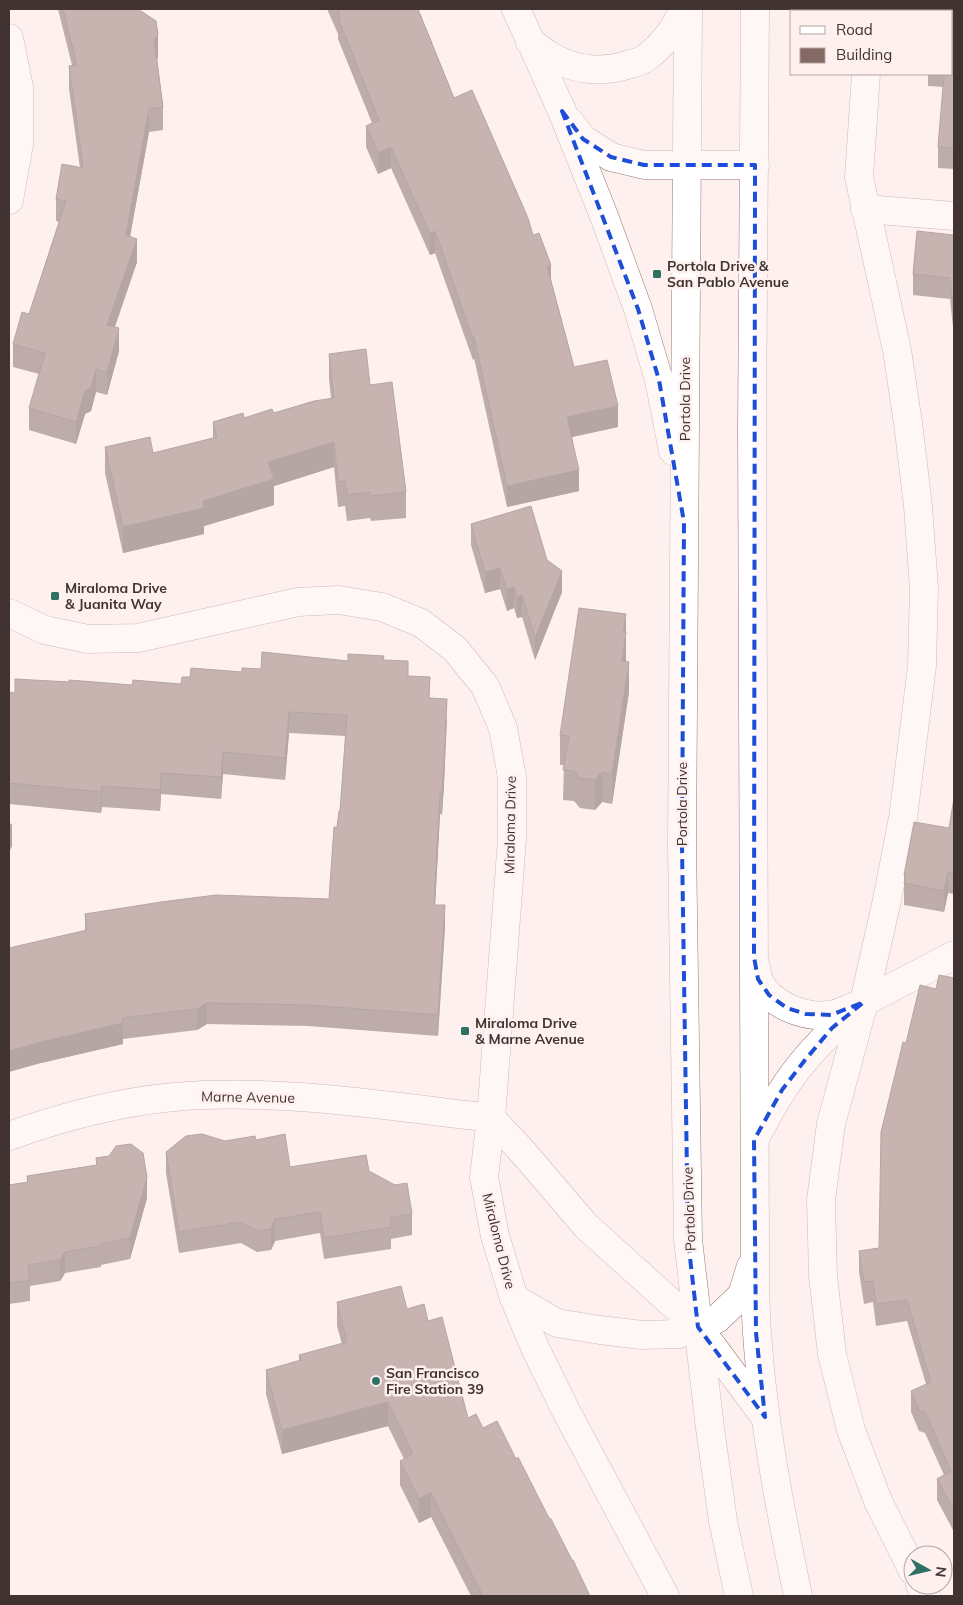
<svg xmlns="http://www.w3.org/2000/svg" width="963" height="1605" font-family="Mulish,sans-serif">
	<rect width="100%" height="100%" fill="#fef0ee"/>
	<g fill="none" stroke-linecap="round" stroke-linejoin="round">
		<g stroke="#967975" stroke-width="29">
			<g id="minor">
				<path d="M516 9 562 111"/>
				<path d="M870 11V9"/>
				<path d="M9 38 19 87V144L9 200"/>
				<path d="M866 74 859 177 897 350 908 423 918 506 924 588 922 666 903 818 887 900 864 1002 831 1124 821 1200 823 1276 832 1354 851 1430 878 1501 913 1571"/>
				<path d="M865 209 954 216"/>
				<path d="M9 613 45 630 88 639 138 638 298 602 339 600 382 607 421 623 455 649 485 686 503 728 512 777V839L491 1118 484 1177 495 1236 514 1298 536 1350 566 1411 665 1596"/>
				<path d="M864 1002 954 955"/>
				<path d="M9 1136C62 1117 118 1102 174 1097 280 1088 386 1106 491 1118"/>
				<path d="M920 1585 926 1596"/>
			</g>
		</g>
		<g stroke="#967975" stroke-width="29">
			<g id="major">
				<path d="M688 9 682 845 688 1240 710 1428 723 1521 739 1596"/>
				<path d="M755 9 752 428 755 1253C755 1280 755 1307 757 1333 763 1422 780 1509 798 1596"/>
				<path d="M530 42C538 47 545 53 552 57 576 71 604 73 630 64 634 63 640 62 644 59 662 47 675 28 684 9"/>
				<path d="M562 111 604 216 638 309 659 380 673 451"/>
				<path d="M570 122 583 139 611 157 644 165H755"/>
				<path d="M756 967C757 970 757 975 758 979 769 1005 804 1018 830 1015 838 1014 847 1009 855 1006"/>
				<path d="M491 1118 521 1150 586 1226 698 1327 765 1417"/>
				<path d="M755 1138C764 1122 772 1106 782 1091 803 1057 833 1028 864 1002"/>
				<path d="M514 1298 557 1323 600 1330 642 1335 679 1334 717 1319 742 1295 751 1266"/>
			</g>
		</g>
		<use href="#minor" stroke="#fff" stroke-width="28"/>
		<use href="#major" stroke="#fff" stroke-width="28"/>
	</g>
	<g fill="#725a57">
		<path d="M58 9H138L158 58 157 59 163 107V130L149 132 130 237 137 262 115 327 119 351 107 395 96 392 91 411 85 414 76 444 29 430V408L39 374 13 367V344L29 314 59 222 56 221V199L80 168 69 89V66L72 65Z"/>
		<path d="M327 9H418L454 98 533 235 551 281 574 367 618 427 572 437 579 491 507 507 474 358 473 360 435 253 430 255 391 168 378 174 366 147V126L372 123 338 39V34Z"/>
		<path d="M924 9H954V169L938 168V147L943 87 928 86V74H952V11H924Z"/>
		<path d="M954 235V336L950 299 913 295V274Z"/>
		<path d="M329 354 370 385 406 492V518L371 521 370 518 347 521 345 506 338 507 334 467 274 486V505L204 526V534L123 553 105 473V447L153 453 213 439V422L244 418 274 413 331 398 329 379Z"/>
		<path d="M471 524 547 560 562 592 535 660 522 617 517 618 514 608 507 611 500 589 485 593 471 545Z"/>
		<path d="M626 632V662L629 692 612 804 602 802 595 810 580 808 574 801 563 800 564 765H560V735Z"/>
		<path d="M384 660 408 676 430 698 447 720 444 784 442 815 440 814 435 905 445 926 438 1036 308 1026 207 1024 197 1030 123 1039V1044L41 1063 85 931V914L329 899 340 811 346 736 289 733 285 780 223 774 221 799 161 794 160 811 102 807 101 813 9 804V692L15 693 132 685 181 684 190 677 242 672 261 669 348 661Z"/>
		<path d="M954 798V894L948 893 944 912 904 905V875L949 828Z"/>
		<path d="M954 978V1532L937 1500V1479L944 1475 925 1433 919 1431 911 1412V1391L926 1384 907 1321 876 1326 873 1302 864 1304 859 1272V1251L879 1248 906 1043 936 989Z"/>
		<path d="M225 1141 290 1167 369 1171 412 1214V1235L391 1239V1249L324 1259 320 1233 275 1241 271 1250 257 1252 241 1243 179 1253 166 1173V1152Z"/>
		<path d="M96 1158 147 1198 130 1259 101 1265V1267L65 1273 60 1281 30 1286V1301L9 1304V1185L27 1182V1176L96 1165Z"/>
		<path d="M337 1302 407 1309 428 1321 468 1418 483 1428 516 1459 549 1518 590 1596H471L431 1517 419 1523 400 1485V1461L404 1459 388 1426 282 1454 266 1394V1370L299 1361V1355L342 1344 337 1326Z"/>
	</g>
	<g fill="#5d4a47">
		<path d="M158 35V58L154 62V39Z"/>
		<path d="M149 109V132L126 258V235Z"/>
		<path d="M391 147V168L378 174V153Z"/>
		<path d="M435 231V253L430 255V234Z"/>
		<path d="M137 239V262L107 348V325Z"/>
		<path d="M551 265V286L547 266Z"/>
		<path d="M119 328V351L107 395V373Z"/>
		<path d="M474 337V358L473 360V339Z"/>
		<path d="M96 369V392L91 411 85 414 76 444V422L85 391Z"/>
		<path d="M618 406V427L567 438V417Z"/>
		<path d="M334 442V467L274 486V505L204 526V534L123 553V527L203 501 268 462Z"/>
		<path d="M579 470V491L507 507V486Z"/>
		<path d="M500 568V589L485 593V572Z"/>
		<path d="M562 571V592L535 660V638Z"/>
		<path d="M514 587V608L507 611V590Z"/>
		<path d="M522 595V617L517 618V597Z"/>
		<path d="M626 614V637V632V662L622 661 623 632Z"/>
		<path d="M629 662V692L612 804V774Z"/>
		<path d="M447 699 444 784 442 815V793Z"/>
		<path d="M289 712V733L285 780V758Z"/>
		<path d="M223 752V774L221 799V777Z"/>
		<path d="M602 772V802L595 810V780Z"/>
		<path d="M161 773V794L160 811V790Z"/>
		<path d="M102 786V807L101 813V792Z"/>
		<path d="M440 793V814L434 926V905Z"/>
		<path d="M12 825V846L9 852V831Z"/>
		<path d="M948 872V893L944 912V891Z"/>
		<path d="M445 905V926L438 1036V1015Z"/>
		<path d="M207 1003V1024L197 1030V1009Z"/>
		<path d="M123 1023V1044L41 1063 9 1072V1051L41 1042Z"/>
		<path d="M147 1177V1198L130 1259V1238Z"/>
		<path d="M275 1219V1241L271 1250V1229Z"/>
		<path d="M65 1252V1273L60 1281V1260Z"/>
		<path d="M388 1402V1426L282 1454V1430Z"/>
		<path d="M431 1493V1517L419 1523V1499Z"/>
	</g>
	<g fill="#856965" stroke="#5d4a47">
		<path d="M63 9H138L156 21 158 35 154 39 163 107 149 109 126 235 137 239 107 325 119 328 107 373 96 369 91 388 85 391 76 422 29 408 45 353 13 344 22 312 29 314 66 201 56 199 62 164 83 168 69 66 77 65Z"/>
		<path d="M337 9H418L454 98 472 90 528 218 533 235 539 233 551 265 547 266 574 367 607 360 618 406 567 417 579 470 507 486 474 337 473 339 435 231 430 234 391 147 378 153 366 126 379 120 338 18 340 17Z"/>
		<path d="M924 9H954V148L938 147 944 74H952V11H933V10Z"/>
		<path d="M917 231 954 235V315L950 278 913 274Z"/>
		<path d="M366 349 370 385 392 382 406 492 371 496 370 492 347 495 345 481 338 482 334 442 268 462 274 479 203 501 204 508 123 527 105 447 150 437 153 453 217 437 213 422 243 413 244 418 272 409 274 413 314 401 334 398 329 354Z"/>
		<path d="M531 506 547 560 562 571 535 638 522 595 517 597 514 587 507 590 500 568 485 572 471 524Z"/>
		<path d="M579 608 626 614 623 632H626L622 661 629 662 612 774 602 772 595 780 580 778 574 771 563 770 569 736 560 735Z"/>
		<path d="M262 652 348 661V654L384 656 383 660 408 661V676L430 677 429 698 447 699 444 763 442 793H440L434 905H445L438 1015 308 1005 207 1003 197 1009 122 1018 123 1023 41 1042 9 1051V948L87 930 85 914 161 902 216 895 329 899 334 827H337L339 811H340L347 715 289 712 285 758 223 752 221 777 161 773 160 790 102 786 101 792 9 783V692L15 693V679L69 682V680L132 685 133 680 181 684 182 677H190L191 668 242 672V668L261 669Z"/>
		<path d="M954 798V873L948 872 944 891 904 883 906 875H904L914 822 949 828Z"/>
		<path d="M9 823 12 825 9 831Z"/>
		<path d="M939 975 954 978V1510L937 1479 951 1471 925 1412 919 1410 911 1391 931 1382 907 1300 876 1304 873 1281 864 1282 859 1251 879 1248 881 1132 903 1042 906 1043 920 985 936 989Z"/>
		<path d="M202 1134 225 1141 255 1136 256 1140 285 1134 290 1167 366 1155 369 1171 395 1185 407 1183 412 1214 390 1218 391 1227 324 1238 320 1212 275 1219 271 1229 257 1231 241 1222 179 1232 166 1152 186 1136Z"/>
		<path d="M131 1144 143 1153 147 1177 130 1238 100 1244 101 1246 65 1252 60 1260 28 1265 30 1280 9 1283V1185L28 1182 27 1176 97 1165 96 1158 109 1156 116 1146Z"/>
		<path d="M401 1286 407 1309 424 1304 428 1321 442 1317 468 1418 476 1414 483 1428 497 1421 516 1459 518 1457 549 1518 551 1519 572 1560H573L590 1596H483L431 1493 419 1499 400 1461 413 1454 388 1402 282 1430 266 1370 301 1360 299 1355 347 1342 337 1302Z"/>
	</g>
	<path d="M0 0H963V1605H0ZM562 111 583 139 611 157 644 165H755L754 957 758 979 769 995 787 1008 806 1014 831 1015 864 1002 832 1028 805 1060 782 1090 754 1140 756 1333 765 1417 698 1327 688 1240 682 845 684 522 659 380 638 309Z" fill="#fef0ee" fill-opacity=".55" fill-rule="evenodd"/>
	<path fill="none" stroke="#1d4ed8" stroke-width="4" stroke-dasharray="10 6" stroke-linejoin="round" d="M562 111 583 139 611 157 644 165H755L754 957 758 979 769 995 787 1008 806 1014 831 1015 864 1002 832 1028 805 1060 782 1090 754 1140 756 1333 765 1417 698 1327 688 1240 682 845 684 522 659 380 638 309Z"/>
	<g fill="#2e7265" stroke="#fef0ee" stroke-width="2">
		<rect x="652" y="269" width="10" height="10" rx="2.5"/>
		<rect x="50" y="591" width="10" height="10" rx="2.5"/>
		<rect x="460" y="1026" width="10" height="10" rx="2.5"/>
		<circle cx="376" cy="1381" r="5"/>
	</g>
	<g text-anchor="middle" dominant-baseline="central" stroke-width="5" stroke-linejoin="round" paint-order="stroke">
		<g font-size="14" font-weight="bold" fill="#403331" stroke="#fef0ee" text-anchor="start">
			<text x="667" y="266">Portola Drive &amp;<tspan x="667" dy="16">San Pablo Avenue</tspan></text>
			<text x="65" y="588">Miraloma Drive<tspan x="65" dy="16">&amp; Juanita Way</tspan></text>
			<text x="475" y="1023">Miraloma Drive<tspan x="475" dy="16">&amp; Marne Avenue</tspan></text>
			<text x="386" y="1373">San Francisco<tspan x="386" dy="16">Fire Station 39</tspan></text>
		</g>
		<g font-size="14" fill="#403331" stroke="#fef0ee">
			<text transform="translate(685 399) rotate(-90)">Portola Drive</text>
			<text transform="translate(682 804) rotate(-90)">Portola Drive</text>
			<text transform="translate(510 825) rotate(-89)">Miraloma Drive</text>
			<text transform="translate(248 1097) rotate(1)">Marne Avenue</text>
			<text transform="translate(689 1209) rotate(-92)">Portola Drive</text>
			<text transform="translate(499 1241) rotate(76)">Miraloma Drive</text>
		</g>
	</g>
	<rect width="963" height="1605" fill="none" stroke="#403331" stroke-width="20"/>
	<rect x="790" y="10" width="162" height="65" fill="#fef0ee" stroke="#b2a4a2"/>
	<rect x="800" y="26" width="25" height="8" fill="#ffffff" stroke="#b2a4a2"/>
	<text x="836" y="35" font-size="15" fill="#403331">Road</text>
	<rect x="800" y="48" width="25" height="15" fill="#856965" stroke="#b2a4a2"/>
	<text x="836" y="60" font-size="15" fill="#403331">Building</text>
	<g transform="translate(928 1570) rotate(98)"><circle r="24" fill="#fef0ee" stroke="#b2a4a2"/>
	<path d="M0-4L9 19L0 12L-9 19Z" fill="#2e7265"/>
	<text y="-8" font-size="14" font-weight="bold" text-anchor="middle" fill="#403331">N</text>
	</g>
</svg>
